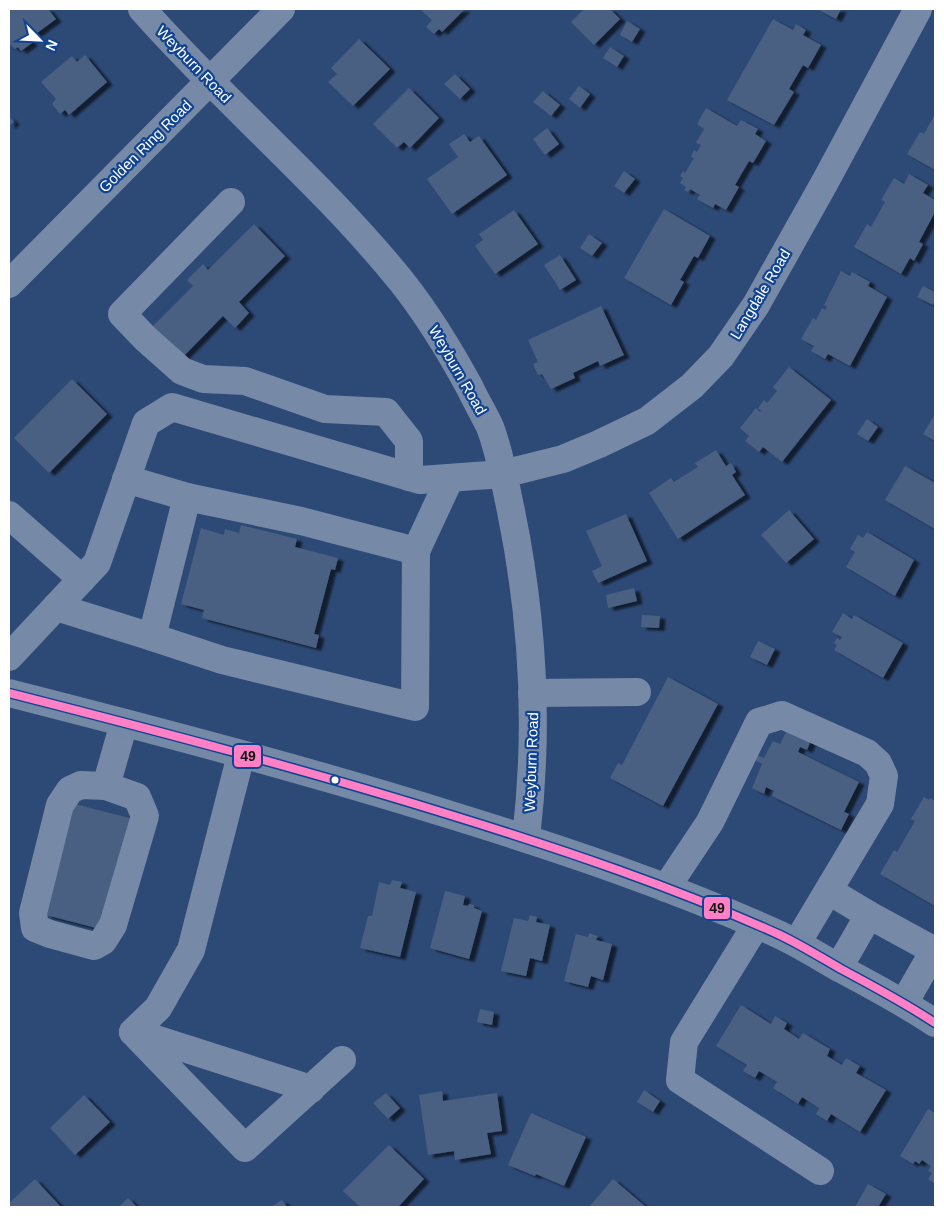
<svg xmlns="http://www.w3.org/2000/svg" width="944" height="1216" font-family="Arial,sans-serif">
	<defs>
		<filter id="shadow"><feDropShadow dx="5.5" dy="3" stdDeviation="1" flood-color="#0009"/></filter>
	</defs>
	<rect width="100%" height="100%" fill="#2d4975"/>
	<g fill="#496083" filter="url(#shadow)">
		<path d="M9 9H48L56 19 29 39 32 43 21 51 18 47 15 49 11 45 9 46Z"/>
		<path d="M420 9H465L442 32 439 29 434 34 426 27 432 20Z"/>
		<path d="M584 9H610L620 19 594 45 571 22Z"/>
		<path d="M817 9H841L836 19Z"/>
		<path d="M773 19 793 30 796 24 806 30 803 35 821 45 808 68 803 65 789 89 794 92 774 125 727 100Z"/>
		<path d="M627 21 640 29 632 42 620 35Z"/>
		<path d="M359 39 390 69 353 106 328 82 337 74 331 68Z"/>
		<path d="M610 47 624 56 617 67 603 58Z"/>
		<path d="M85 55 107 82 69 115 65 110 60 114 52 104 56 99 41 82 72 56 77 62Z"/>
		<path d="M455 74 470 89 460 99 444 84Z"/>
		<path d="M579 86 590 94 580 108 569 99Z"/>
		<path d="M409 88 439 118 410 148 404 142 397 148 373 124Z"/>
		<path d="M543 91 560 105 551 116 533 102Z"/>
		<path d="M706 108 737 126 741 120 758 129 755 134 766 141 753 163 749 161 735 185 739 187 726 210 715 204 713 208 697 199 700 195 690 189 688 192 684 190 686 187 680 183 683 178 680 176 683 171 685 173 694 158 691 157 694 150 697 152 701 145 696 143 704 129 697 124Z"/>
		<path d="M935 114V170L907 154 920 132 924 134Z"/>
		<path d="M9 116 14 122 9 126Z"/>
		<path d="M547 128 559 144 545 155 533 139Z"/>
		<path d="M464 134 470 142 479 136 507 175 452 214 427 179 458 157 449 144Z"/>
		<path d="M624 171 635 179 624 193 614 186Z"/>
		<path d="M909 174 928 185 923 193 935 200V212L919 242 923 244 914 261 910 258 901 274 854 247 867 224 871 227 885 202 881 200 894 178 904 184Z"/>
		<path d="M664 209 710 236 698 258 694 256 680 280 684 282 671 305 624 278Z"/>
		<path d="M514 210 538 244 495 274 475 246 483 240 479 234Z"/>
		<path d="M254 224 285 256 239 302 249 313 235 328 223 316 179 361 148 331 193 286 187 280 203 264 208 270Z"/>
		<path d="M589 234 602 243 592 256 580 248Z"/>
		<path d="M560 255 576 280 560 290 544 265Z"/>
		<path d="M841 271 850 276 852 272 870 282 868 286 887 297 850 366 828 354 825 359 811 351 814 346 801 339 813 318 816 320 822 308 825 310 827 307 824 305Z"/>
		<path d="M923 286 935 292V300L933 305 917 297Z"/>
		<path d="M601 306 624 355 600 366 598 361 573 373 575 378 551 389 542 374 538 375 533 364 538 362 528 340Z"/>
		<path d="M789 367 831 400 782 462 763 447 759 452 745 441 749 436 740 428 756 408 760 412 761 411 758 408 764 400 767 403 777 391 773 387Z"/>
		<path d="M72 379 107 414 49 473 14 438Z"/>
		<path d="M935 414V441L923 434Z"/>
		<path d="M867 419 878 427 868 441 857 434Z"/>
		<path d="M716 450 726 466 731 463 736 472 732 475 745 495 678 539 649 493 671 478 674 482 698 467 695 463Z"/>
		<path d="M905 466 935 483V529L885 500Z"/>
		<path d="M789 510 814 539 786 563 761 535Z"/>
		<path d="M626 514 647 561 598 583 592 571 602 566 586 531Z"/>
		<path d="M241 525 297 539 295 547 338 558 335 570 331 569 314 634 319 635 316 648 202 618 204 610 181 604 201 528 224 535 225 529 239 533Z"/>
		<path d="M867 532 914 560 895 596 846 567 855 552 850 549 858 535 863 538Z"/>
		<path d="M634 588 637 601 608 608 606 595Z"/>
		<path d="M843 613 852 619 854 615 903 643 883 678 834 650 837 645 834 643 837 638 840 640 842 637 832 632Z"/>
		<path d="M642 615 660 616 659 628 641 627Z"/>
		<path d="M758 641 775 649 767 665 750 657Z"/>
		<path d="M668 677 718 704 663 806 610 778 618 763 622 765Z"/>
		<path d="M786 732 812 738 807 750 800 747 798 752 859 782 844 812 849 814 841 830 772 796 774 791 766 787 764 794 752 788 762 764 755 760 757 755 764 758 773 741 780 744Z"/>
		<path d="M924 797 929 800 930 798 935 801V906L880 874 894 850 897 852 915 821 911 819Z"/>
		<path d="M75 804 133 819 100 929 46 915Z"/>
		<path d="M392 880 402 882 400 888 416 892 400 957 360 948 368 916H372L379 882 390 885Z"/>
		<path d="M445 891 465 896 463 905 468 906 469 904 474 905V908L482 911 469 959 430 948Z"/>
		<path d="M530 915 537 917 536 922 550 925 542 961 530 958 526 976 501 971 514 918 528 921Z"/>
		<path d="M589 933 598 936 596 940 612 944 603 980 591 976 588 987 564 981 576 934 588 937Z"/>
		<path d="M741 1005 771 1024 775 1016 787 1023 784 1029 799 1039 803 1033 830 1049 827 1056 842 1065 846 1058 860 1066 856 1073 886 1090 860 1132 831 1114 827 1121 816 1114 819 1108 802 1097 798 1104 773 1088 777 1082 759 1071 755 1078 743 1071 747 1065 716 1046Z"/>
		<path d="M480 1009 494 1012 492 1025 477 1022Z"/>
		<path d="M644 1090 660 1101 653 1112 637 1102Z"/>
		<path d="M442 1091 443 1101 497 1093 502 1131 487 1133 491 1154 455 1160 454 1151 428 1155 419 1095Z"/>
		<path d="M386 1093 400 1108 388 1119 373 1103Z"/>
		<path d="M84 1095 110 1122 75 1155 50 1128Z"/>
		<path d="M928 1109 935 1113V1184L928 1179 932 1173 928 1171 931 1166 922 1160 919 1164 915 1161 913 1164 900 1156Z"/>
		<path d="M531 1113 586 1137 564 1186 536 1174 535 1176 508 1165Z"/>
		<path d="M389 1145 424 1179 398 1207H360L343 1191Z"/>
		<path d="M35 1179 61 1207H9V1203Z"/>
		<path d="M613 1179 646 1207H589Z"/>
		<path d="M868 1184 886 1194 878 1207H855Z"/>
		<path d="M128 1198 137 1207H119Z"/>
		<path d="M282 1200 287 1207H271Z"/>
	</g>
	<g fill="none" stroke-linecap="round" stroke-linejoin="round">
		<g stroke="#768aa8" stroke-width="28">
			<path d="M142 9C225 103 323 184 402 282 428 315 450 351 470 388 476 401 484 414 490 427 500 453 505 483 511 511 533 619 539 729 526 838"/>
			<path d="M231 202 122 314 146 339 182 371 203 379 245 381 325 409 386 412 409 441V477"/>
			<path d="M9 284 281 9"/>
			<path d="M187 497 301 521 416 551"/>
			<path d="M9 515 82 579"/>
			<path d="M56 607 152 637 187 497 126 479"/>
			<path d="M152 637 222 660 415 707 416 551 450 478"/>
			<path d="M9 657 97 563 146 423 172 407 420 480 503 474 563 459 599 444 647 421 692 386 721 356 756 305 825 182 918 9"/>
			<path d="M532 693 637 692"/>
			<path d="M81 785 106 786 137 797 145 816 113 925 103 941 94 946 50 934 35 928 33 913 60 805 70 790Z"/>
			<path d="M106 786 124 723"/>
			<path d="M666 888 710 822 759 722 782 715 867 753 878 763 884 776 880 804 797 943"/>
			<path d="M829 891 869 915"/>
			<path d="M756 925 684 1042 680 1080 820 1171"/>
			<path d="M839 967 869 915 935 951"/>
			<path d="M904 1003 934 951"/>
			<path d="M133 1032 158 1008 191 950 241 755"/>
			<path d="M133 1032 245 1148 342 1060"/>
			<path d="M137 1033 311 1089"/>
		</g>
		<path stroke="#7489a6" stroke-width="28" d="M9 693C158 731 307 770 454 816 564 850 674 887 780 935 801 945 820 957 841 969 873 986 905 1003 935 1023"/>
		<g stroke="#104392" stroke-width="11">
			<path id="bus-1" d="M9 693C158 731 307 770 454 816 564 850 674 887 780 935 801 945 820 957 841 969 873 986 905 1003 935 1023"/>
		</g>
		<use href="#bus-1" stroke="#ff80c5" stroke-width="8"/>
	</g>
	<circle fill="#fff" stroke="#104392" stroke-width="2" cx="335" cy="780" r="4.5"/>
	<g text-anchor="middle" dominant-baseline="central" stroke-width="4.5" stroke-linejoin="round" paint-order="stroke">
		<g font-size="15" fill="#fff" stroke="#104392">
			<text transform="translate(194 64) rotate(46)">Weyburn Road</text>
			<text transform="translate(145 146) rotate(-45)">Golden Ring Road</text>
			<text transform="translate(760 294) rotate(-59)">Langdale Road</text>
			<text transform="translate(458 370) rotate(60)">Weyburn Road</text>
			<text transform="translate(531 762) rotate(-88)">Weyburn Road</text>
		</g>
	</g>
	<g stroke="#104392" stroke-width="2">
		<rect x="233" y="744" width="29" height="24" rx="5" fill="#ff80c5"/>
		<rect x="703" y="896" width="28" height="24" rx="5" fill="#ff80c5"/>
	</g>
	<g font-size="14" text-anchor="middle" font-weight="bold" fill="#111">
		<text x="248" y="761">49</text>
		<text x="717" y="913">49</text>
	</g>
	<rect width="944" height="1216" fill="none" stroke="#ffffff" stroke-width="20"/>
	<g transform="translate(40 40) rotate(114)" stroke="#104392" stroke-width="4" paint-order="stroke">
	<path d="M0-4L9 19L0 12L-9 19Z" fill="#ffffff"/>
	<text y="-8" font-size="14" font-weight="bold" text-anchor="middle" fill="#ffffff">N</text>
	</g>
</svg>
